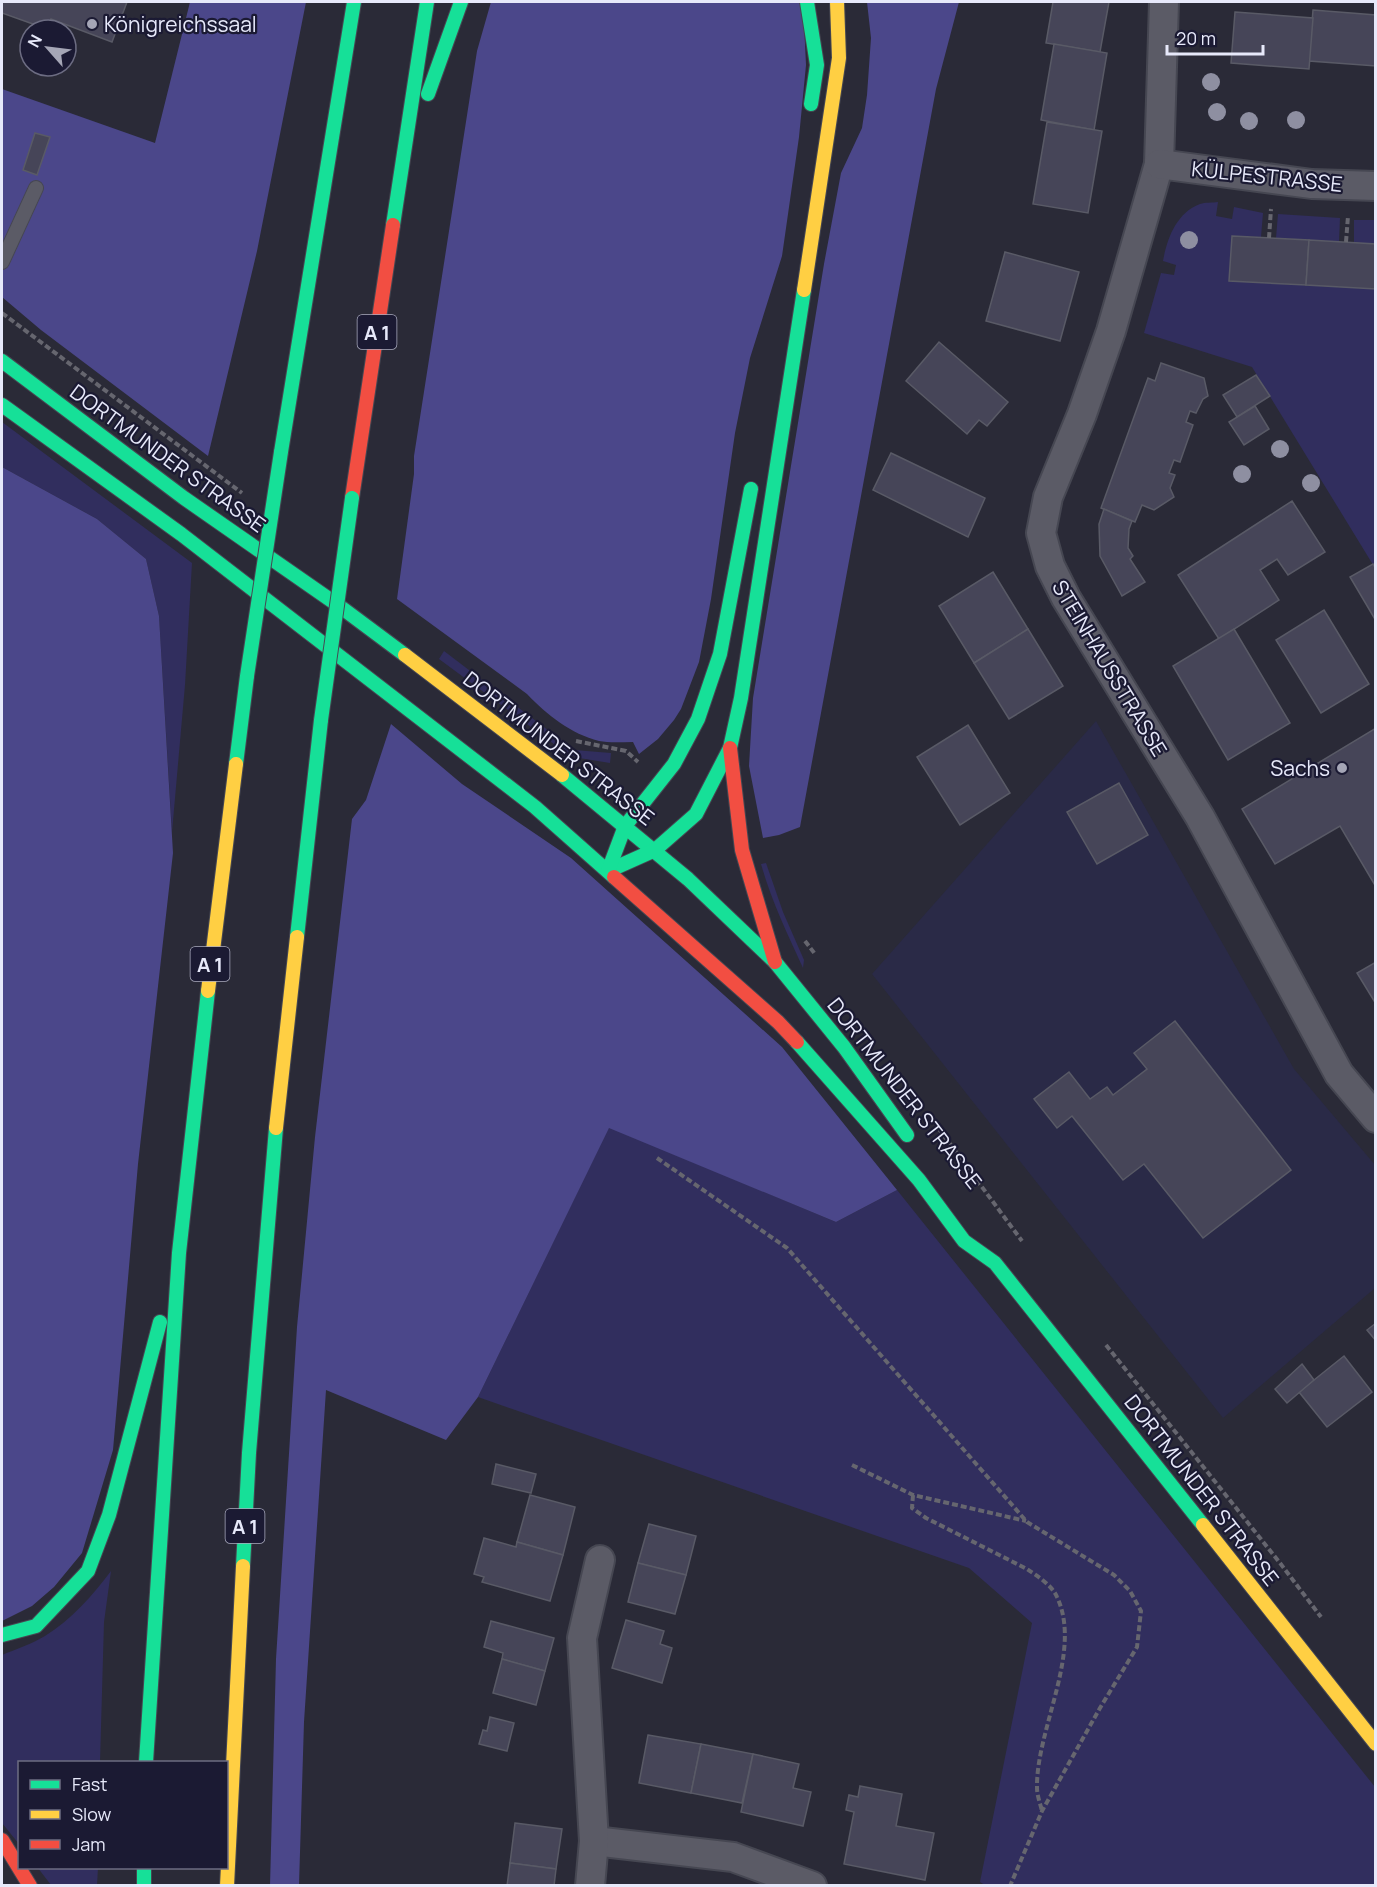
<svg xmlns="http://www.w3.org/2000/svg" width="1377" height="1887" font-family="Manrope,sans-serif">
	<rect width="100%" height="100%" fill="#2a2a37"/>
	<path fill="#2a2a47" d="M1096 721 1294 1069 1375 1165V1288L1223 1418 872 974Z"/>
	<g fill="#312e5e">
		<path d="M1218 202 1216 216 1232 219 1234 207 1263 213 1261 237 1232 236 1230 281 1375 289V568L1252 367 1144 333 1161 273 1174 275 1176 265 1163 261C1167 239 1176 213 1200 204 1205 202 1213 203 1218 202Z"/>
		<path d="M1278 214 1340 218 1339 242 1276 238Z"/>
		<path d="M1354 220H1375V244L1354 243Z"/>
		<path d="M2 422 192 563 185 685 172 832 159 616 146 559 97 519 2 467Z"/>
		<path d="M444 651 574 750 611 753 610 763 579 758 566 753 439 659Z"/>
		<path d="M766 863 783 912 804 960 803 968C787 933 771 900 761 864Z"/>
		<path d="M609 1127 836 1222 897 1190 1375 1787V1885H985L980 1882 1032 1623 969 1568 478 1397Z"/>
		<path d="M111 1571 104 1622 100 1762H20L19 1844 2 1823V1655C16 1649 32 1644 45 1636 71 1620 93 1595 111 1571Z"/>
		<path d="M38 1868H98L97 1885H51Z"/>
	</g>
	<g fill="#4b478a">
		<path d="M190 2H306L257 251 208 456 41 330 2 297V89L155 143Z"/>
		<path d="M491 2H803L806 65 799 137 782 256 750 358 735 433 711 599 699 662 681 709 674 720 658 739 639 754 633 742C622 742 609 743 599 741 571 734 547 715 527 694L397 599 414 474V456L477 51Z"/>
		<path d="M867 2H959L936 89 800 827 779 835 763 838 749 766 753 698 824 264 841 173 862 128 867 95 871 38Z"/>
		<path d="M2 467 97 519 146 559 159 616 173 853 138 1164 113 1450 82 1553 54 1587 32 1606 2 1621Z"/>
		<path d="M391 724 462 784 571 858 782 1047 897 1190 836 1222 609 1128 478 1397 446 1440 326 1390 304 1722 299 1885 270 1886 276 1659 297 1327 315 1137 352 819 366 800Z"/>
	</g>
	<g fill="#464558" stroke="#595a66" stroke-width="1.5">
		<path d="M2 2H127L112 42 51 19 47 29 2 13Z"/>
		<path d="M1053 2H1109L1100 52 1046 43Z"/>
		<path d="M1313 10 1376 15V66L1309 61Z"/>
		<path d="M1235 12 1313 18 1309 69 1231 63Z"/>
		<path d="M1054 44 1107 53 1094 130 1041 120Z"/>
		<path d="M1047 122 1102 131 1088 213 1033 204Z"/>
		<path d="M35 133 50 137 37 175 23 170Z"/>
		<path d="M1232 236 1309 240 1306 285 1229 281Z"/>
		<path d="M1309 240 1376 244V289L1306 285Z"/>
		<path d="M1005 252 1079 272 1060 341 986 321Z"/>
		<path d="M939 342 1008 402 987 426 979 420 967 434 906 381Z"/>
		<path d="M1161 363 1204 378 1208 396 1203 399 1196 413 1190 411 1186 422 1193 425 1180 462 1174 460 1169 473 1175 475 1170 488 1174 497 1154 510 1142 505 1135 522 1101 508 1148 378 1155 381Z"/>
		<path d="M1256 375 1270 396 1237 417 1223 395Z"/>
		<path d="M1255 406 1269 429 1244 445 1229 422Z"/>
		<path d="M891 453 985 498 968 537 873 490Z"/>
		<path d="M1292 501 1325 552 1288 575 1277 559 1260 570 1279 600 1219 639 1178 575Z"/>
		<path d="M1104 509 1132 521 1129 529 1128 548 1133 556 1130 559 1145 582 1122 596 1100 556 1099 524Z"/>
		<path d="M1373 564 1376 569V621L1350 577Z"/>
		<path d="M993 572 1028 629 974 663 939 606Z"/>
		<path d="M1324 610 1369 684 1321 713 1276 640Z"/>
		<path d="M1028 629 1063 686 1009 719 974 663Z"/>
		<path d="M1234 629 1290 723 1228 760 1173 666Z"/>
		<path d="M968 725 1010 793 960 825 917 757Z"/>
		<path d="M1376 728V887L1340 826 1275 864 1242 809Z"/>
		<path d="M1119 783 1148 835 1097 864 1067 812Z"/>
		<path d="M1376 962V1004L1357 973Z"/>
		<path d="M1175 1021 1291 1170 1203 1238 1144 1164 1123 1180 1072 1116 1057 1128 1034 1099 1069 1072 1090 1099 1107 1087 1113 1095 1147 1069 1134 1053Z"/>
		<path d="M1376 1323V1341L1367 1330Z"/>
		<path d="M1344 1356 1372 1392 1327 1427 1299 1392Z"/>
		<path d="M1302 1364 1314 1380 1287 1403 1275 1389Z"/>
		<path d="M496 1464 536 1474 531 1493 492 1484Z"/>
		<path d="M530 1495 575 1507 563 1555 517 1542Z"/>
		<path d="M649 1524 696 1536 686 1575 638 1563Z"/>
		<path d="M484 1538 516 1547 517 1542 563 1555 550 1601 482 1582 484 1577 474 1574Z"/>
		<path d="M638 1563 686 1575 675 1614 628 1602Z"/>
		<path d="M626 1620 664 1631 660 1644 672 1648 662 1683 612 1668Z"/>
		<path d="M491 1621 554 1638 545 1671 502 1659 503 1653 484 1647Z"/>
		<path d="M502 1659 545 1671 536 1705 493 1693Z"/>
		<path d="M490 1717 514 1723 507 1751 479 1744 483 1730 487 1731Z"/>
		<path d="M648 1735 701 1744 691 1793 639 1783Z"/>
		<path d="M701 1744 753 1754 742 1803 691 1793Z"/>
		<path d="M753 1754 799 1764 793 1788 811 1792 803 1826 741 1812Z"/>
		<path d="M860 1786 902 1794 896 1826 934 1833 925 1880 844 1864 854 1812 846 1810 849 1795 858 1797Z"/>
		<path d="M515 1823 562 1829 556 1869 510 1863Z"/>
		<path d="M510 1863 556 1869 554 1886H507Z"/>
	</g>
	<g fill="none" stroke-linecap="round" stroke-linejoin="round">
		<g stroke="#464752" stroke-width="16">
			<path id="lane" d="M2 262 36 188"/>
		</g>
		<g stroke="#464752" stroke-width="32">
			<g id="street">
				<path d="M1164 2 1159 164 1111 331 1082 414 1048 497 1041 533 1050 566 1066 598 1200 817 1339 1074 1376 1118"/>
				<path d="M1159 164 1312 184 1376 186"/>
				<path d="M594 1841 733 1857 812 1886"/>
				<path d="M590 1886 594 1841 582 1638 600 1560"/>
			</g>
		</g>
		<g stroke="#464752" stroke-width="16">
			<g id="fast">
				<path d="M807 2 817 65 811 104"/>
				<path d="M428 94 461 2"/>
				<path d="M393 225 427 2"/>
				<path d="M2 361 184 498 342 608 405 655"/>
				<path d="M2 405 181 534 535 807 614 877"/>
				<path d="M281 452 354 2"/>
				<path d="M236 764 247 676"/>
				<path d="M562 775 688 879 775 962 844 1047 907 1135"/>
				<path d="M608 871 655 850 696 814 730 748 741 698 804 290"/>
				<path d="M608 871 625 826 674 764 698 719 720 654 751 489"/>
				<path d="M297 937 321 720"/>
				<path d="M797 1042 919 1180 964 1241 995 1263 1203 1525"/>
				<path d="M243 1566 249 1453 276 1128"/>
				<path d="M2 1635 36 1626 88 1571 109 1515 160 1322"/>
				<path d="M146 1762 179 1253 208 991"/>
				<path d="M144 1868V1886"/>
			</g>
		</g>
		<g stroke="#464752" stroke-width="16">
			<g id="slow">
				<path d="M804 290 839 58 837 2"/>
				<path d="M405 655 562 775"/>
				<path d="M208 991 236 764"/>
				<path d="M276 1128 297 937"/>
				<path d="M1203 1525 1376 1744"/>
				<path d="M227 1886 243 1566"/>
			</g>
		</g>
		<g stroke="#464752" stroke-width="16">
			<g id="jam">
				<path d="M352 498 393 225"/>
				<path d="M730 748 742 850 775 962"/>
				<path d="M614 877 778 1022 797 1042"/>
				<path d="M2 1840 30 1886"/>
			</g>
		</g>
		<g stroke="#66666f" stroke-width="4" stroke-dasharray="6 3" stroke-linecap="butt">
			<path d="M1269 238 1271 209"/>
			<path d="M1346 242 1348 216"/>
			<path d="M2 313 242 493"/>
			<path d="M576 741 626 751 638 762"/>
			<path d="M805 941 815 954"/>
			<path d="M939 1129 1022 1241"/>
			<path d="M657 1158 787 1248 1027 1522 1114 1575 1130 1591 1141 1611 1137 1647 1100 1708 1042 1811 1010 1886"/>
			<path d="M1106 1345 1280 1563 1321 1617"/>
			<path d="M852 1465 913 1495 1026 1521"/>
			<path d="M913 1495 912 1508 926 1518 1027 1569C1037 1576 1052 1585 1057 1597 1083 1652 1036 1729 1037 1788 1037 1795 1040 1803 1042 1811"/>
		</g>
		<use href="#lane" stroke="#5b5b66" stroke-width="14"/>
		<use href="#street" stroke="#5b5b66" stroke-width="28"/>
		<use href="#fast" stroke="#16e098" stroke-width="14"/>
		<use href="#slow" stroke="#ffcf43" stroke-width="14"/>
		<use href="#jam" stroke="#f24e42" stroke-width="14"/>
		<g stroke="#464752" stroke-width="16" stroke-linecap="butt">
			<g id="fast-bridge">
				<path d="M247 676 281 452"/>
				<path d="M321 720 352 498"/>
			</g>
		</g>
		<use href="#fast-bridge" stroke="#16e098" stroke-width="14"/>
	</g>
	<g fill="#8e8fa1">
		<circle cx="1211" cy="82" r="9"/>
		<circle cx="1217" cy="112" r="9"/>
		<circle cx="1296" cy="120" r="9"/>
		<circle cx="1249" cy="121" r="9"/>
		<circle cx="1189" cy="240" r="9"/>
		<circle cx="1280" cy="449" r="9"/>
		<circle cx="1242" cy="474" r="9"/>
		<circle cx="1311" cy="483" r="9"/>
	</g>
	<g fill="#a5a6b6" stroke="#1b1a33" stroke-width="2">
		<circle cx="92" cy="24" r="6"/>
		<circle cx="1342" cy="768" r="6"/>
	</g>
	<g text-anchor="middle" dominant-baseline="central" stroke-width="4.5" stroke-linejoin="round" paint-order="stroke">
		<g fill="#1b1a33" stroke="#aaabbe" stroke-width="1.5">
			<rect x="357.5" y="315" width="39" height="34" rx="4.5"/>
			<rect x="190.5" y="947" width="39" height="34" rx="4.5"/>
			<rect x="225.5" y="1509" width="39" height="34" rx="4.5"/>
		</g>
		<g font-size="20" font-weight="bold" fill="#e7e9fa">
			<text x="377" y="332">A 1</text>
			<text x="210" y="964">A 1</text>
			<text x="245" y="1526">A 1</text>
		</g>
		<g font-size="21" fill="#e7e9fa" stroke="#1b1a33" text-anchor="start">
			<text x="104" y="24">Königreichssaal</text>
			<text x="1330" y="768" text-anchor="end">Sachs</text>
		</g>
		<g font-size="21" fill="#e7e9fa" stroke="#1b1a33">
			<text transform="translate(1267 176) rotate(6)">KÜLPESTRASSE</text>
			<text transform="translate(168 458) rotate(36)">DORTMUNDER STRASSE</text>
			<text transform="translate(1110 668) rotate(59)">STEINHAUSSTRASSE</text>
			<text transform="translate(559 748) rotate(38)">DORTMUNDER STRASSE</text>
			<text transform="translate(905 1093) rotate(52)">DORTMUNDER STRASSE</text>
			<text transform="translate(1202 1490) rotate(52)">DORTMUNDER STRASSE</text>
		</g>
	</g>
	<rect width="1377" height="1887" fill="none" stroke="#e7e9fa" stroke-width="6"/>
	<rect x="18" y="1761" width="210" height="108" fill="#1b1a33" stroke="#6d6d83" stroke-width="1.5"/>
	<rect x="30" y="1780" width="30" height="9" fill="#16e098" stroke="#6d6d83" stroke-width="1.5"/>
	<text x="72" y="1791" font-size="18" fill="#e7e9fa">Fast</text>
	<rect x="30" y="1810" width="30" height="9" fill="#ffcf43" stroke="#6d6d83" stroke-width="1.5"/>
	<text x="72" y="1821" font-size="18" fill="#e7e9fa">Slow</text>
	<rect x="30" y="1840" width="30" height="9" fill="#f24e42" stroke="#6d6d83" stroke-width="1.5"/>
	<text x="72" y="1851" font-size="18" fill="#e7e9fa">Jam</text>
	<g transform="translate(48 48) rotate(298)"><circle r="28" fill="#1b1a33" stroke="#6d6d83" stroke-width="1.5"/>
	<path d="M0-4.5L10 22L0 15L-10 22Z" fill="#a5a6b6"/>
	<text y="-9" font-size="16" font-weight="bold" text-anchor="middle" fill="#e7e9fa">N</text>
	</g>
	<path d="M1167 45v9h96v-9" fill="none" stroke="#e7e9fa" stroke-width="3"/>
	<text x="1176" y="45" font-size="18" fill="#e7e9fa" stroke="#1b1a33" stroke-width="4.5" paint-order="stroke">20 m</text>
</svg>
